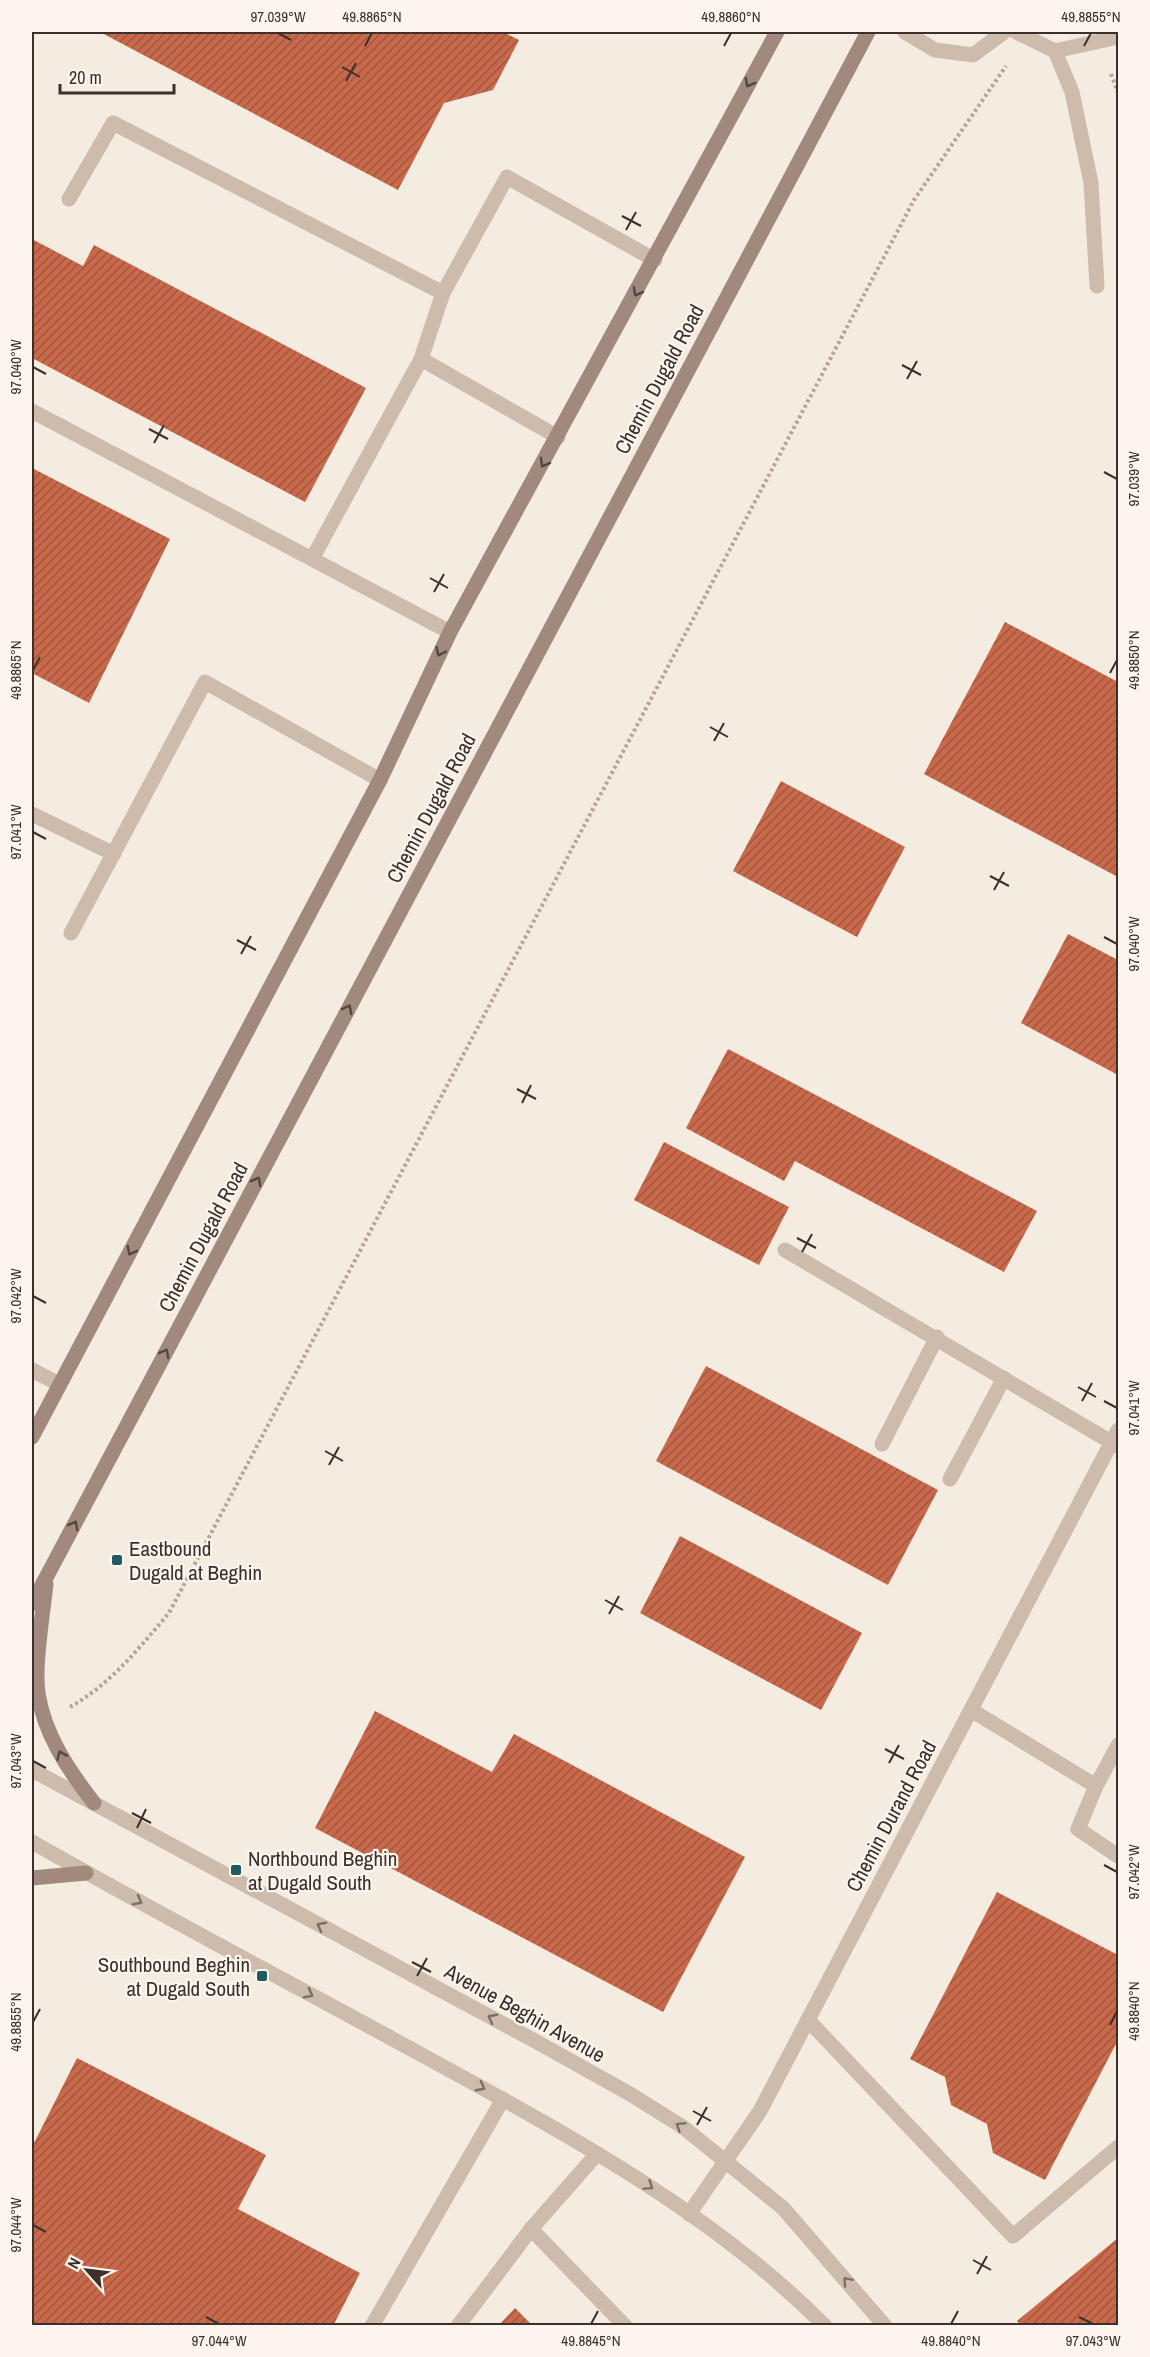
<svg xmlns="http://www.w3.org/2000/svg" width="1150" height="2357" font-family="'Archivo Narrow',sans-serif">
	<defs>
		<pattern id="building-hatch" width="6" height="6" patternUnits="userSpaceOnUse" patternTransform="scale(1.5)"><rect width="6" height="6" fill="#c8694b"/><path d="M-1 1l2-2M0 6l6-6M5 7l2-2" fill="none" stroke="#a4573f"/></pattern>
	</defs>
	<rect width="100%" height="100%" fill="#f4ebe1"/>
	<g fill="url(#building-hatch)">
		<path d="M100 32H503L519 40 493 90 444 103 398 190Z"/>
		<path d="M32 239 83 266 94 245 366 388 305 502 32 358Z"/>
		<path d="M32 468 170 539 89 703 32 673Z"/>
		<path d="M1005 622 1118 682V877L924 774Z"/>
		<path d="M781 781 905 847 857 937 733 871Z"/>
		<path d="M1068 934 1118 960V1075L1021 1023Z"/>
		<path d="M728 1049 1037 1211 1004 1272 795 1161 784 1181 686 1128Z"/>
		<path d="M664 1142 789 1207 759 1265 634 1200Z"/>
		<path d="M706 1366 938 1490 888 1585 656 1461Z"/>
		<path d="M680 1536 862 1633 821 1710 640 1613Z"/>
		<path d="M375 1711 492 1772 514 1734 745 1857 663 2012 315 1828Z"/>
		<path d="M997 1892 1118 1955V2040L1045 2180 993 2153 987 2124 951 2105 945 2077 910 2059Z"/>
		<path d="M77 2058 266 2155 238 2209 360 2273 333 2326H32V2147Z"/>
		<path d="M1118 2238V2326H1021L1017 2321Z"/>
		<path d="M515 2308 533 2326H498Z"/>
	</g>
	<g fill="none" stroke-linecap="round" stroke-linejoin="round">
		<g stroke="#b9a596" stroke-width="4" stroke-dasharray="3 3" stroke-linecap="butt">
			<path d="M1111 74 1118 93"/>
			<path d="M70 1707C111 1684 139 1648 169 1613L914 200 1006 66"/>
		</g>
		<g stroke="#cdbbac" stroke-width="15">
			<path d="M905 32 935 50 973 55 1004 32"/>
			<path d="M1016 32 1055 51 1118 37"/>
			<path d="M1055 51 1072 92 1091 183 1097 286"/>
			<path d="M69 199 113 123 443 293 507 177 655 260"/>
			<path d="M421 359 443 293"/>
			<path d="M32 411 450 632"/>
			<path d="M312 559 421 359 558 437"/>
			<path d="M32 814 114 854"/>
			<path d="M71 933 205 682 380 780"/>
			<path d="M785 1250 1118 1446"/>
			<path d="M32 1370 59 1384"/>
			<path d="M882 1444 937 1337"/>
			<path d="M950 1479 1004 1378"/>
			<path d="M971 1710 1096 1786 1078 1829 1118 1856"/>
			<path d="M1096 1786 1118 1745"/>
			<path d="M808 2020 1013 2236 1118 2147"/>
			<path d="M531 2229 625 2326"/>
			<path d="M372 2326 503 2099"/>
			<path d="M458 2326 531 2229 596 2155"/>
		</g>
		<g stroke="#cdbbac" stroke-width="15">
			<path d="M32 1770 537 2042 630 2094 683 2127 783 2208 885 2326"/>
			<path d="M32 1842C161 1915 292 1984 422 2055 563 2132 711 2211 825 2326"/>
			<path d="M689 2214 760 2111 1118 1430"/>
		</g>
		<g stroke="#a18a7d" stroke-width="15">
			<path d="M32 1437 380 780 450 632 777 32"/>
			<path d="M46 1584C43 1613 34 1666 38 1693 44 1734 69 1771 94 1803"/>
			<path d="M32 1604 868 32"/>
			<path d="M32 1878 86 1873"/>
		</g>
	</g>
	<defs><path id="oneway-chevron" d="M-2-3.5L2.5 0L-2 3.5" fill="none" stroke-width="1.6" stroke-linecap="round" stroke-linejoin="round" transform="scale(1.5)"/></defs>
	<g stroke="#544640">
		<use href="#oneway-chevron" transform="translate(749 83) rotate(118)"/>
		<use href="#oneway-chevron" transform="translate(637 292) rotate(119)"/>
		<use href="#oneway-chevron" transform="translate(544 463) rotate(119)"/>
		<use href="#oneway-chevron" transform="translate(440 652) rotate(115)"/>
		<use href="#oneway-chevron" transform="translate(348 1009) rotate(-62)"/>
		<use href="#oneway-chevron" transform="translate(257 1181) rotate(-62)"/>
		<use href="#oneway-chevron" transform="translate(131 1251) rotate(118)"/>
		<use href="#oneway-chevron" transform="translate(165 1353) rotate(-62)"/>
		<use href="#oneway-chevron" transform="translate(74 1525) rotate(-62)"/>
		<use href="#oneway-chevron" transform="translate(61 1755) rotate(-114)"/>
	</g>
	<g stroke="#7d6f65">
		<use href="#oneway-chevron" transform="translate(138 1901) rotate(28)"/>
		<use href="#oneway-chevron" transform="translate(321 1926) rotate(-152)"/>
		<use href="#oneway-chevron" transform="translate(309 1994) rotate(28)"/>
		<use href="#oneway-chevron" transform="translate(492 2018) rotate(-152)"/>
		<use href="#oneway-chevron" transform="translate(481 2087) rotate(28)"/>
		<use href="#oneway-chevron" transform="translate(680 2126) rotate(-146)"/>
		<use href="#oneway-chevron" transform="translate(649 2186) rotate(34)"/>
		<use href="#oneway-chevron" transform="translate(847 2281) rotate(-131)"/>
	</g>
	<path fill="none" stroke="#3b302b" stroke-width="2" d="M278 33 291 40M365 46 372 33M724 46 731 33M1084 46 1091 33M342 67 360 77M346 81 356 63M622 216 641 226M626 230 636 212M902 365 921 375M33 367 46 374M907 379 917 361M149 429 168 439M154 443 164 425M1104 472 1117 479M430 578 448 588M434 592 444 574M33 670 40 657M1110 673 1117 660M710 727 728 737M714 741 724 723M33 832 46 839M990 876 1009 886M994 890 1004 872M1104 937 1117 944M237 940 256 950M241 954 251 936M517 1089 536 1099M522 1103 531 1085M797 1238 816 1248M802 1252 812 1234M33 1296 46 1303M1078 1387 1096 1397M1082 1401 1092 1383M1104 1401 1117 1408M325 1451 343 1461M329 1465 339 1447M605 1600 623 1610M609 1614 619 1596M885 1749 904 1759M33 1761 46 1768M889 1763 899 1745M132 1813 151 1823M137 1828 146 1809M1104 1865 1117 1872M412 1962 431 1972M417 1976 427 1958M33 2022 40 2009M1110 2025 1117 2011M693 2111 711 2121M697 2125 707 2107M33 2225 46 2232M973 2260 991 2270M977 2274 987 2256M206 2317 219 2324M1079 2317 1093 2324M591 2324 598 2311M951 2324 958 2311"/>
	<g fill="#1f5a5e" stroke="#fbf5ee" stroke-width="2">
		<rect x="111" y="1554" width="12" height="12" rx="3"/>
		<rect x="230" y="1864" width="12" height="12" rx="3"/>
		<rect x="256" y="1970" width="12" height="12" rx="3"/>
	</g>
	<g text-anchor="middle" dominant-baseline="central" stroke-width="4.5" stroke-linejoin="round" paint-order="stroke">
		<g font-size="21" fill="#3b302b" stroke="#fbf5ee">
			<text transform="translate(659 379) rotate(-62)">Chemin Dugald Road</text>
			<text transform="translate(431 808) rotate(-62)">Chemin Dugald Road</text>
			<text transform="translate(203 1237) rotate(-62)">Chemin Dugald Road</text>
			<text transform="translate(891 1816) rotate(-62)">Chemin Durand Road</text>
			<text transform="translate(525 2013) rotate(29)">Avenue Beghin Avenue</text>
		</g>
		<g font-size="21" fill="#3b302b" stroke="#fbf5ee" text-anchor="start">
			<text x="129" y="1548">Eastbound<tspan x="129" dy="24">Dugald at Beghin</tspan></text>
			<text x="248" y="1858">Northbound Beghin<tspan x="248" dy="24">at Dugald South</tspan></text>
			<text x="250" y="1964" text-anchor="end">Southbound Beghin<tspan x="250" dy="24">at Dugald South</tspan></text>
		</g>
	</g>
	<rect width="1150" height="2357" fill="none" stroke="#fbf5ee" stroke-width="66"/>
	<g transform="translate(87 2270) rotate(298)" stroke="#fbf5ee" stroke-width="4.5" paint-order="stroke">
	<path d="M0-4.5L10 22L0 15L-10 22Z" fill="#3b302b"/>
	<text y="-9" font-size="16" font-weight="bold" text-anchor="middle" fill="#3b302b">N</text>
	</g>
	<path d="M60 84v9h114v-9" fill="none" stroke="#3b302b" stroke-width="3"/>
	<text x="69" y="84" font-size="18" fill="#3b302b" stroke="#fbf5ee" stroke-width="4.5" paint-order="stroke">20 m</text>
	<rect x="33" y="33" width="1084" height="2291" fill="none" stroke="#3b302b" stroke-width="2"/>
	<g font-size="15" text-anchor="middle" fill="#3b302b">
		<text x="278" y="22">97.039°W</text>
		<text x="372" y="22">49.8865°N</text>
		<text x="731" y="22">49.8860°N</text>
		<text x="1091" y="22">49.8855°N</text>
		<text transform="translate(16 367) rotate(-90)" y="5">97.040°W</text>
		<text transform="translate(1134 479) rotate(-90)" y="5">97.039°W</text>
		<text transform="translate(1134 660) rotate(-90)" y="5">49.8850°N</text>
		<text transform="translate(16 670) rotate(-90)" y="5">49.8865°N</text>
		<text transform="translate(16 832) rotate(-90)" y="5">97.041°W</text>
		<text transform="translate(1134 944) rotate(-90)" y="5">97.040°W</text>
		<text transform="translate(16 1296) rotate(-90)" y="5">97.042°W</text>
		<text transform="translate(1134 1408) rotate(-90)" y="5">97.041°W</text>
		<text transform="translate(16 1761) rotate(-90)" y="5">97.043°W</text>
		<text transform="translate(1134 1872) rotate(-90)" y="5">97.042°W</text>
		<text transform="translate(1134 2011) rotate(-90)" y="5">49.8840°N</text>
		<text transform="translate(16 2022) rotate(-90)" y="5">49.8855°N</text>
		<text transform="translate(16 2225) rotate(-90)" y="5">97.044°W</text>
		<text x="219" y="2346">97.044°W</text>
		<text x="591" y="2346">49.8845°N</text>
		<text x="951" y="2346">49.8840°N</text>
		<text x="1093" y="2346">97.043°W</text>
	</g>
</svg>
